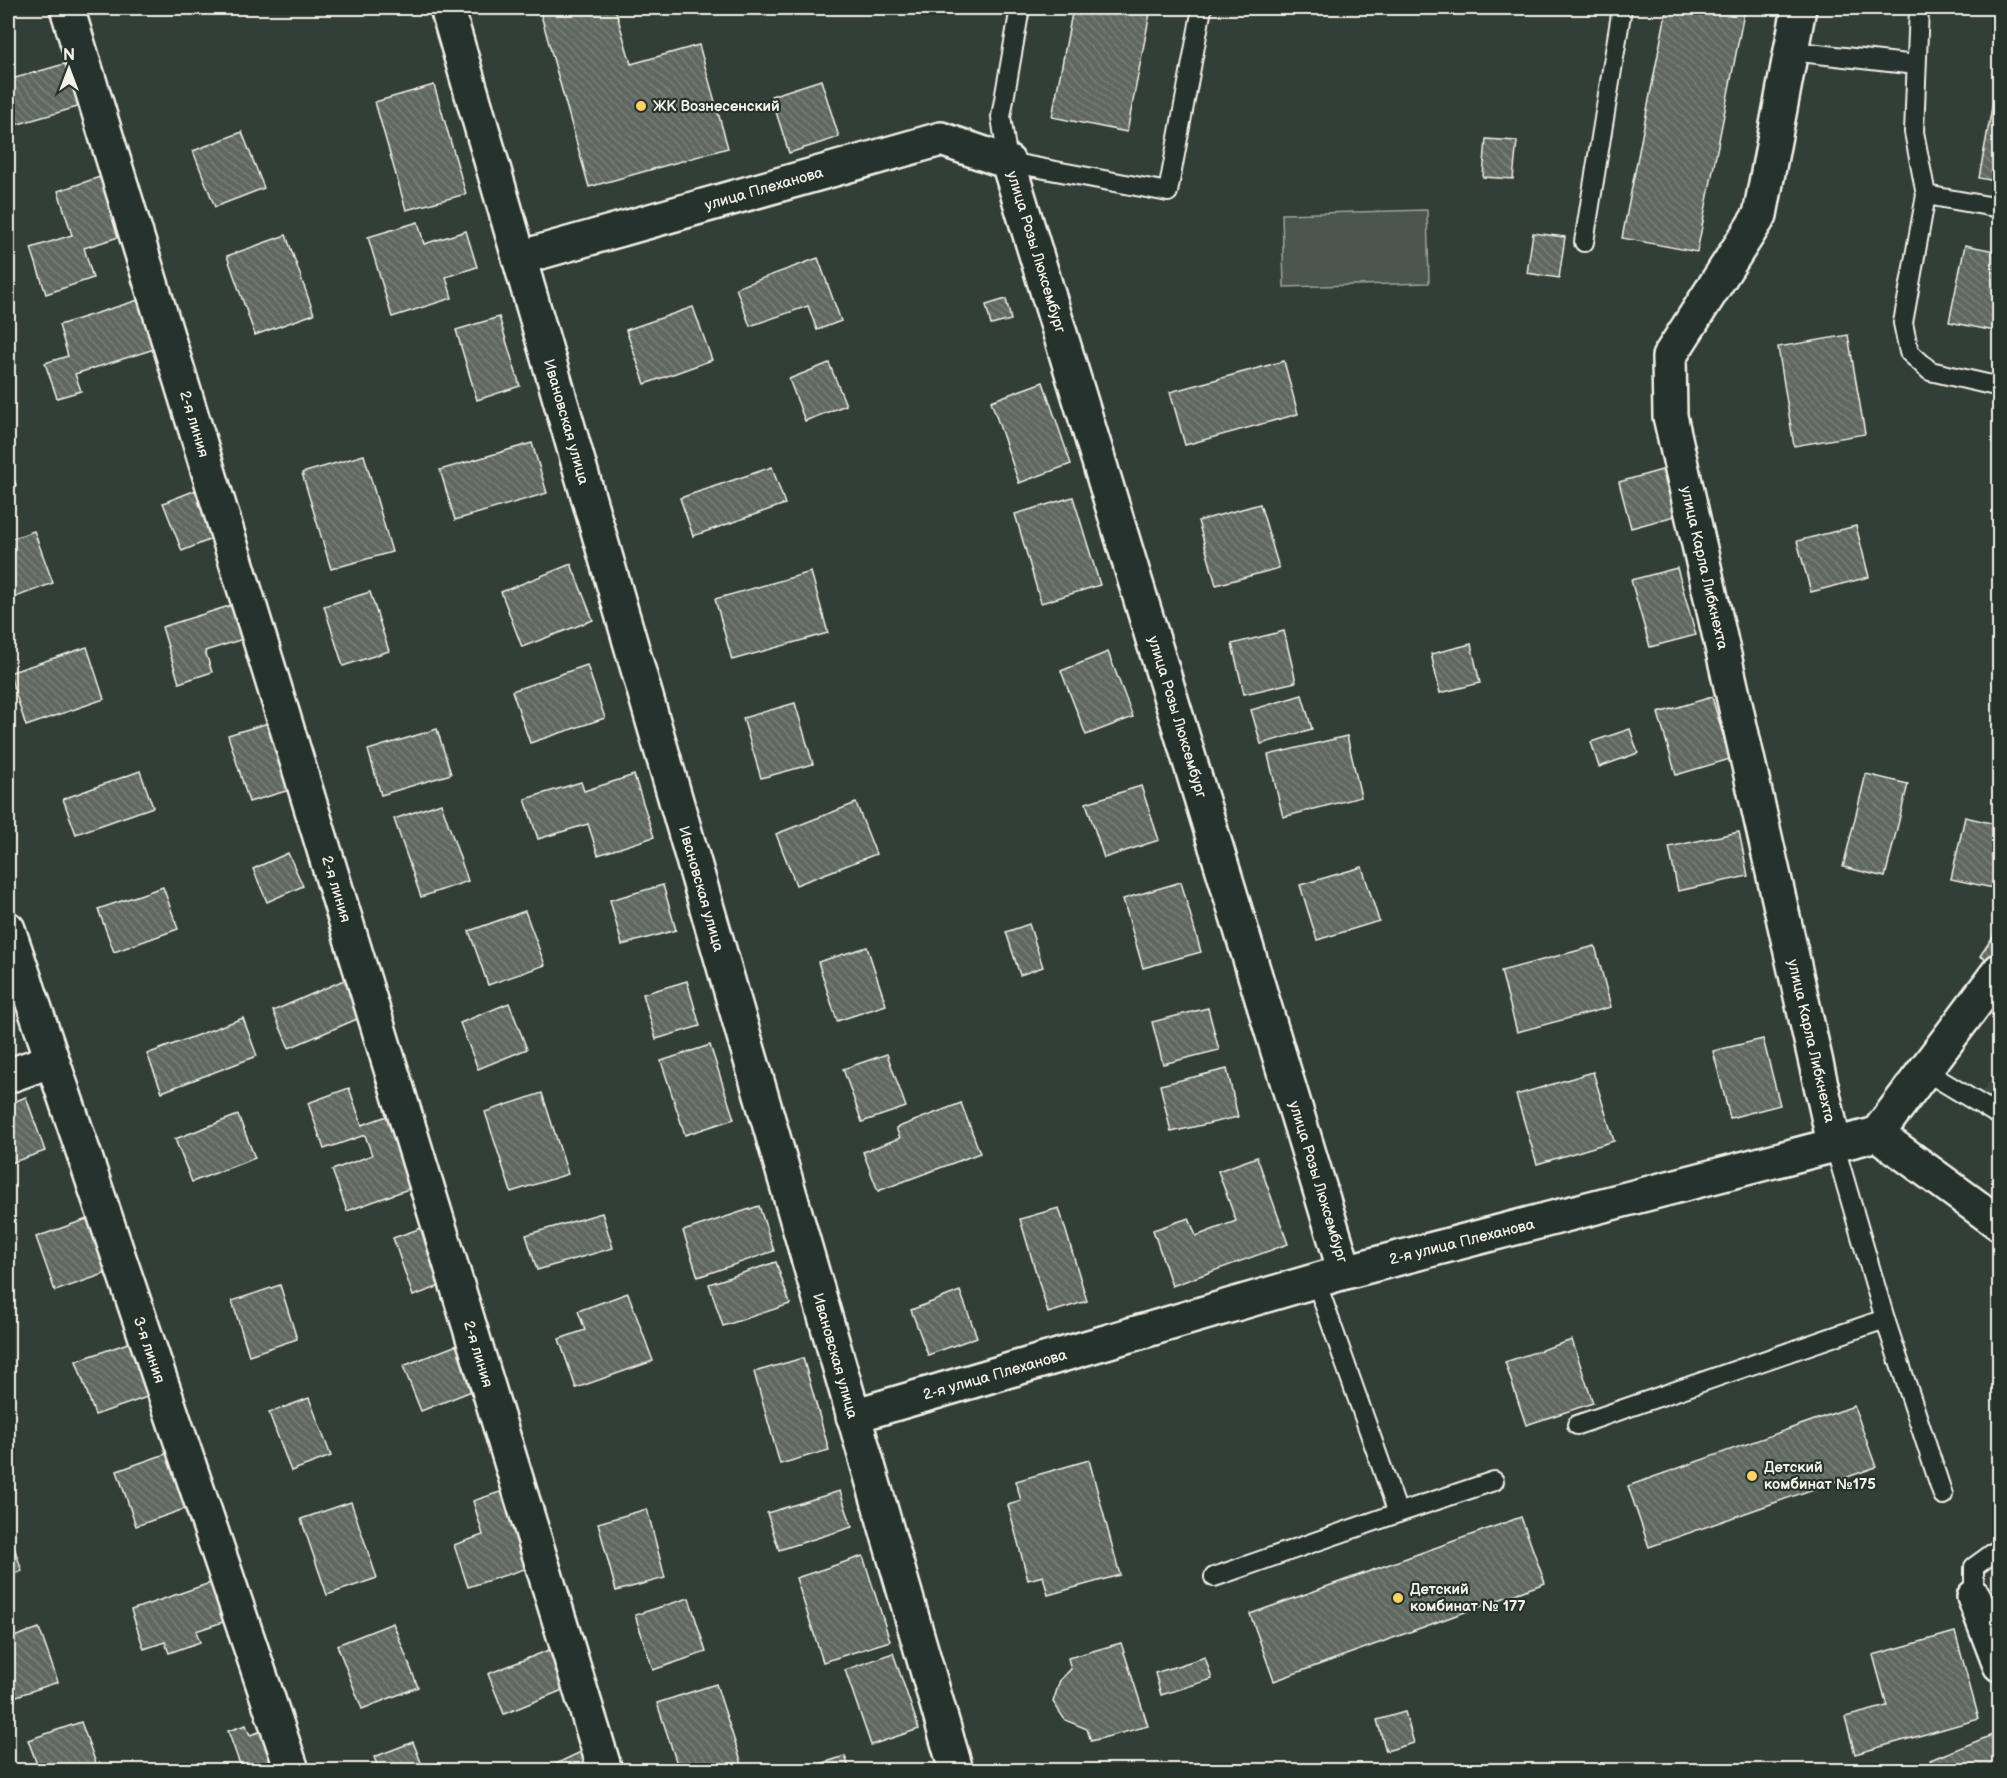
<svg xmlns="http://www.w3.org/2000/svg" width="2007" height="1778" font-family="'Balsamiq Sans',sans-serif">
	<defs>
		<pattern id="building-back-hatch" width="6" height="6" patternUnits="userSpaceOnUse" patternTransform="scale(1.5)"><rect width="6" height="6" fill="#5f6861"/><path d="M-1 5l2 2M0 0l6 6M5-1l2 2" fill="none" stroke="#777e78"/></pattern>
	</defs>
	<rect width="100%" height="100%" fill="#323e38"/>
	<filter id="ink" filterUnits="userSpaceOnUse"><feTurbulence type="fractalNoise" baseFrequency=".0167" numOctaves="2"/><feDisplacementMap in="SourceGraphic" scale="12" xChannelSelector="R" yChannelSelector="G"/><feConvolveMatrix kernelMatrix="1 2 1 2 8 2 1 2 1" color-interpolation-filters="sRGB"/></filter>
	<g filter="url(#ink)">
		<path fill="#404b44" d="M1999 1066V1105L1981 1094Z"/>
		<path fill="#4c564f" stroke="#a0a49c" stroke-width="1.5" d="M1427 210 1429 283 1284 287 1282 214Z"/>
		<g fill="url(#building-back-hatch)" stroke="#f4f1e8" stroke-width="1.5">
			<path d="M539 8H615L631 64 699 45 728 148 589 187Z"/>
			<path d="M1073 8H1151L1127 132 1052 117Z"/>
			<path d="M1667 8H1745L1697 252 1622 238Z"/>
			<path d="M75 61 88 104 8 127V80Z"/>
			<path d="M2000 64V182L1979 178Z"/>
			<path d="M821 80 839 137 789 153 771 96Z"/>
			<path d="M434 85 466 194 406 210 375 102Z"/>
			<path d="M242 132 264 188 215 207 193 151Z"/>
			<path d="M1486 139 1517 141 1513 179 1483 177Z"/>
			<path d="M109 174 128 234 84 248 93 278 46 294 31 248 72 235 58 191Z"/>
			<path d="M418 222 424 244 466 231 477 267 446 277 452 298 392 317 368 237Z"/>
			<path d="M1533 233 1565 237 1559 278 1527 273Z"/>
			<path d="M286 235 314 314 255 335 227 256Z"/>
			<path d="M1965 245 2000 252V332L1949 322Z"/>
			<path d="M818 258 841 321 817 330 808 306 750 326 736 288Z"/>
			<path d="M148 297 164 346 75 374 81 391 57 398 45 363 68 356 59 325Z"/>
			<path d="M1006 299 1011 320 991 325 986 305Z"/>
			<path d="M693 307 712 360 645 384 626 330Z"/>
			<path d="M499 317 520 386 477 400 456 330Z"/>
			<path d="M1848 335 1865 434 1794 446 1778 347Z"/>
			<path d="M1284 361 1298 414 1185 445 1170 392Z"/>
			<path d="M829 363 846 405 805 421 789 379Z"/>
			<path d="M1043 382 1071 464 1019 483 991 401Z"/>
			<path d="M532 443 547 493 455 520 440 470Z"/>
			<path d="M364 455 392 552 331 569 302 473Z"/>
			<path d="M8 465 16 485 8 488Z"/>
			<path d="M772 467 785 504 693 536 680 498Z"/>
			<path d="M1662 470 1675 516 1631 528 1619 482Z"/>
			<path d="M209 485 229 532 182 551 163 503Z"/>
			<path d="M1073 497 1100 585 1041 603 1015 514Z"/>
			<path d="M1260 504 1279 568 1216 585 1198 521Z"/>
			<path d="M1856 526 1869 577 1811 592 1797 541Z"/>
			<path d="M34 531 53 583 8 600V540Z"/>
			<path d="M571 564 593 620 522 647 501 592Z"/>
			<path d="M1677 568 1696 635 1650 647 1631 580Z"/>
			<path d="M811 572 828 633 732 660 715 599Z"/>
			<path d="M370 592 389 651 343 666 324 606Z"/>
			<path d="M248 600 259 634 205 651 212 672 179 683 162 627Z"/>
			<path d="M1284 631 1296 682 1244 694 1232 644Z"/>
			<path d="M1471 644 1480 683 1440 693 1431 654Z"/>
			<path d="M87 647 104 699 26 726 9 673Z"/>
			<path d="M1108 652 1133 717 1086 735 1061 671Z"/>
			<path d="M587 665 605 718 530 743 512 691Z"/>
			<path d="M1302 695 1312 729 1261 744 1251 710Z"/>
			<path d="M1712 697 1730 759 1676 775 1658 713Z"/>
			<path d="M795 703 813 764 761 778 743 718Z"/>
			<path d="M282 719 303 786 249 802 228 735Z"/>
			<path d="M437 729 451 774 381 795 368 750Z"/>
			<path d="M1630 729 1638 753 1599 767 1591 742Z"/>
			<path d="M1347 736 1361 797 1283 817 1268 755Z"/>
			<path d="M140 771 153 807 76 834 63 799Z"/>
			<path d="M1866 774 1908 784 1885 877 1843 867Z"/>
			<path d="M634 775 654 837 598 855 588 824 538 839 525 799 581 782 584 791Z"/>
			<path d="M1141 786 1159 840 1104 858 1086 803Z"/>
			<path d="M441 803 468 881 421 897 394 819Z"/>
			<path d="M856 803 876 854 796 885 776 834Z"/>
			<path d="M1965 817 2000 825 1998 889 1951 879Z"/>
			<path d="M1739 832 1748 876 1678 891 1669 847Z"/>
			<path d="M288 853 303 886 267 902 253 869Z"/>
			<path d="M1362 867 1379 921 1317 940 1300 885Z"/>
			<path d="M1181 882 1201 952 1143 968 1123 899Z"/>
			<path d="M663 885 676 930 622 945 610 900Z"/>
			<path d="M163 887 178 929 114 952 98 909Z"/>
			<path d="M525 911 545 965 488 985 469 931Z"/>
			<path d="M1029 924 1043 967 1020 975 1006 932Z"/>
			<path d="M2000 926V968L1980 956Z"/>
			<path d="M1595 946 1611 1007 1517 1032 1501 971Z"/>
			<path d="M867 947 886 1005 837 1021 818 962Z"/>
			<path d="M360 973 376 1011 289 1048 273 1011Z"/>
			<path d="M687 981 700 1026 656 1039 643 994Z"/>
			<path d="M509 1003 527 1049 478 1069 460 1023Z"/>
			<path d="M1208 1008 1219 1050 1163 1064 1152 1022Z"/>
			<path d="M243 1018 257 1056 162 1092 147 1054Z"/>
			<path d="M1763 1039 1780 1105 1730 1118 1713 1051Z"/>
			<path d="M710 1045 734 1119 685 1135 661 1061Z"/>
			<path d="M887 1054 906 1107 862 1122 843 1069Z"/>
			<path d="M1227 1069 1238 1117 1171 1132 1160 1085Z"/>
			<path d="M1593 1072 1614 1141 1537 1164 1516 1095Z"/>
			<path d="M349 1088 362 1125 406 1109 431 1181 347 1211 332 1170 372 1155 365 1135 324 1149 308 1103Z"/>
			<path d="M542 1093 568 1174 511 1192 485 1112Z"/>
			<path d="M26 1097 45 1151 8 1164V1104Z"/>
			<path d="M961 1103 980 1153 878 1191 863 1152 900 1138 896 1128Z"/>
			<path d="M238 1115 255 1158 192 1182 175 1139Z"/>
			<path d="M1257 1157 1288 1244 1172 1286 1153 1230 1189 1218 1196 1236 1236 1221 1218 1171Z"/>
			<path d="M759 1206 774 1251 698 1277 683 1231Z"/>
			<path d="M1059 1208 1087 1301 1048 1313 1020 1219Z"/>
			<path d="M602 1213 613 1248 537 1270 526 1235Z"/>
			<path d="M90 1218 110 1272 55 1291 36 1237Z"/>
			<path d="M433 1224 454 1281 413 1296 393 1238Z"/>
			<path d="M776 1262 790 1304 723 1326 709 1284Z"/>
			<path d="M280 1285 297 1339 249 1355 232 1301Z"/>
			<path d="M960 1291 977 1337 928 1355 911 1310Z"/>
			<path d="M628 1293 653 1361 576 1388 559 1339 585 1330 578 1311Z"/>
			<path d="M470 1340 487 1385 421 1411 403 1366Z"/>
			<path d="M1572 1340 1593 1403 1526 1425 1505 1362Z"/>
			<path d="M131 1342 150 1396 95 1415 76 1361Z"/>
			<path d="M803 1358 829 1450 780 1464 754 1372Z"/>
			<path d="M309 1398 331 1456 291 1471 269 1413Z"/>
			<path d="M1854 1406 1876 1467 1649 1547 1628 1486Z"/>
			<path d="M171 1452 190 1507 136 1526 117 1471Z"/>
			<path d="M1089 1460 1120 1575 1048 1595 1043 1576 1028 1580 1008 1505 1021 1501 1016 1481Z"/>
			<path d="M524 1484 550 1561 468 1587 454 1545 483 1535 473 1501Z"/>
			<path d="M840 1491 852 1527 779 1550 767 1513Z"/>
			<path d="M351 1502 377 1578 327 1595 301 1519Z"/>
			<path d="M647 1509 665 1578 616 1591 598 1523Z"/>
			<path d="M1521 1517 1545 1583 1274 1681 1250 1614Z"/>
			<path d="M8 1529 22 1571 8 1576Z"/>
			<path d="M863 1556 890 1641 823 1662 796 1578Z"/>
			<path d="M213 1582 226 1621 196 1631 200 1642 169 1653 165 1642 144 1649 131 1610Z"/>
			<path d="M689 1598 706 1652 653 1670 635 1615Z"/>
			<path d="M393 1623 418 1687 362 1709 337 1645Z"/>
			<path d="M39 1628 58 1682 8 1699V1639Z"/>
			<path d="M1955 1632 1979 1719 1855 1754 1845 1717 1887 1706 1873 1655Z"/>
			<path d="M1121 1643 1148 1726 1091 1741 1087 1729 1065 1720 1053 1702 1060 1680 1071 1669 1068 1658Z"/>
			<path d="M559 1646 575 1685 504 1714 488 1674Z"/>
			<path d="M893 1653 919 1729 871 1745 845 1670Z"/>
			<path d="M1205 1657 1212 1679 1161 1695 1155 1673Z"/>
			<path d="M716 1684 742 1764 721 1770H679L657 1703Z"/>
			<path d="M1405 1712 1414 1743 1386 1751 1377 1720Z"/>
			<path d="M81 1722 97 1766 84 1770H39L28 1740Z"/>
			<path d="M246 1725 250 1735 268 1729 282 1770H242L228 1731Z"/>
			<path d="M1997 1733 2000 1770H1934L1930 1760Z"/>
			<path d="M413 1742 424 1770H379L374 1757Z"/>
			<path d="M587 1749 598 1770H543Z"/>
			<path d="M845 1756 850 1770H801Z"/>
		</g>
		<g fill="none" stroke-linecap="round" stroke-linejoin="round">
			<g stroke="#f4f1e8" stroke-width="22">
				<g id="lane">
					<path d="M1020 8 1001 117 1008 162 1168 192 1202 8"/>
					<path d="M1919 8 1914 132 1926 195 2000 208"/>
					<path d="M1791 51 1916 65"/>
					<path d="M1926 195 1903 323 1909 352 1930 371 2000 387"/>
					<path d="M1584 242 1622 8"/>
					<path d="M1925 1071 2000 1116"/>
					<path d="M1835 1147 1885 1319 1943 1495"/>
					<path d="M1577 1425 1885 1319"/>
					<path d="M1398 1513 1494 1481"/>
					<path d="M1214 1577 1398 1513 1316 1281"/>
					<path d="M1974 1597V1567L2000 1548"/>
				</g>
			</g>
			<g stroke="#f4f1e8" stroke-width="38">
				<g id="street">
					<path d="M67 8 605 1770"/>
					<path d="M1799 8 1760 215 1669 357 1670 416 1835 1147"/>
					<path d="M519 258 941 139 1008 162 1345 1272"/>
					<path d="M8 929 292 1770"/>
					<path d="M8 1076 52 1060"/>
					<path d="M1877 1134 2000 1224"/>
					<path d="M853 1416 1345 1272 1877 1134 2000 970"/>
					<path d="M1974 1597 2000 1665"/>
				</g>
			</g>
			<g stroke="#f4f1e8" stroke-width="38">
				<path id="primary" d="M447 8 956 1770"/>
			</g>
			<use href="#lane" stroke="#26332d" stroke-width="18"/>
			<use href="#street" stroke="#26332d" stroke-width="33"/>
			<use href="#primary" stroke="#26332d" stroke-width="33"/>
		</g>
	</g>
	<g fill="#ffd166" stroke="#26332d" stroke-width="2">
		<circle cx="641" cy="106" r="6"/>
		<circle cx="1752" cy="1476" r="6"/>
		<circle cx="1398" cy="1598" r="6"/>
	</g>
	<g text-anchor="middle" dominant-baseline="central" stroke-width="4.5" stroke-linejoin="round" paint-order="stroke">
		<g font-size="15" font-weight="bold" fill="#f4f1e8" stroke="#26332d" text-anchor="start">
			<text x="653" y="106">ЖК Вознесенский</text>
			<text x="1764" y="1467">Детский<tspan x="1764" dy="17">комбинат №175</tspan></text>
			<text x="1410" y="1589">Детский<tspan x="1410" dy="17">комбинат № 177</tspan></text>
		</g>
		<g font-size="15" fill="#f4f1e8" stroke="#26332d">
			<text transform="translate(764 189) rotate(-16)">улица Плеханова</text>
			<text transform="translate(1036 252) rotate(73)">улица Розы Люксембург</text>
			<text transform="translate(566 422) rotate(74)">Ивановская улица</text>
			<text transform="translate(194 424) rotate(73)">2-я линия</text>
			<text transform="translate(1704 568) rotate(77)">улица Карла Либкнехта</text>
			<text transform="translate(1177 717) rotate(73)">улица Розы Люксембург</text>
			<text transform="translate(336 889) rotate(73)">2-я линия</text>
			<text transform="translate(701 889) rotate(74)">Ивановская улица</text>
			<text transform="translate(1811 1041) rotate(77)">улица Карла Либкнехта</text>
			<text transform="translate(1318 1182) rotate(73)">улица Розы Люксембург</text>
			<text transform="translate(1462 1242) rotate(-14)">2-я улица Плеханова</text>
			<text transform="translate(149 1350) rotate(71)">3-я линия</text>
			<text transform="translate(478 1354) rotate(73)">2-я линия</text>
			<text transform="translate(835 1356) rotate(74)">Ивановская улица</text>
			<text transform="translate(995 1375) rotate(-16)">2-я улица Плеханова</text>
		</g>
	</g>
	<rect width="2007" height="1778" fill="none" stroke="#26332d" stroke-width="30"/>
	<rect x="15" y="15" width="1977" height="1748" fill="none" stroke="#f4f1e8" stroke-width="2" filter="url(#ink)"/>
	<g transform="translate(69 69)" stroke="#26332d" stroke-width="4.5" paint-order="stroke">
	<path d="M0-4.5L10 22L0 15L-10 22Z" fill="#f4f1e8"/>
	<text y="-9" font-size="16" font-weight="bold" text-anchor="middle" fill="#f4f1e8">N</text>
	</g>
</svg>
